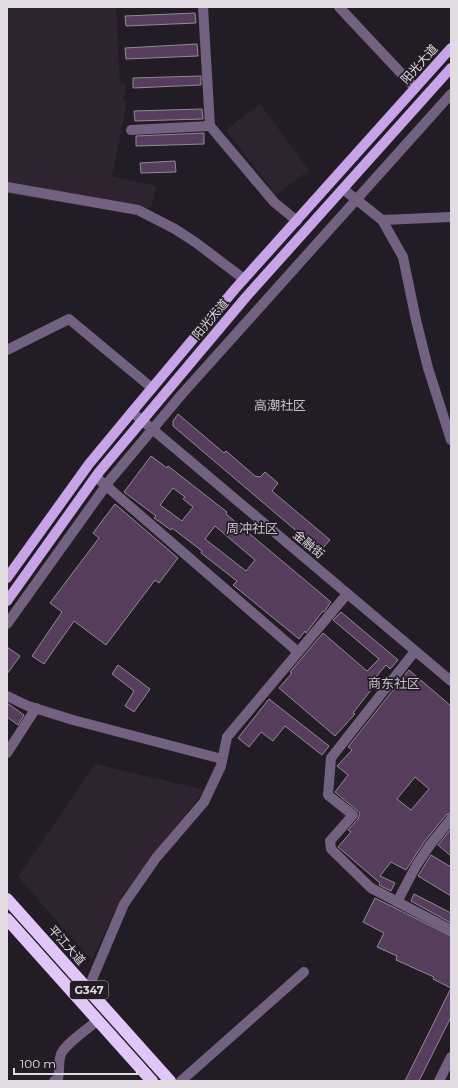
<svg xmlns="http://www.w3.org/2000/svg" width="458" height="1088" font-family="Montserrat,'Noto Sans SC',sans-serif">
	<rect width="100%" height="100%" fill="#221d24"/>
	<g fill="#2d2430">
		<path d="M7 7H116L120 83 126 85 123 100 127 101 112 176 156 186 152 205 143 215 7 194Z"/>
		<path d="M260 104 309 170 276 195 226 130Z"/>
		<path d="M95 764 204 790 122 896 92 960 18 877Z"/>
	</g>
	<g fill="#563d5d" stroke="#908a92" fill-rule="evenodd">
		<path d="M195 13 196 23 126 26 125 16Z"/>
		<path d="M197 44 198 56 126 59 125 48Z"/>
		<path d="M201 76V85L133 88V78Z"/>
		<path d="M202 109 203 119 135 121 134 111Z"/>
		<path d="M204 133V144L136 146V136Z"/>
		<path d="M175 161 176 172 141 173 140 163Z"/>
		<path d="M178 414 224 453 226 451 255 476 260 477 265 472 278 483 272 491 330 540 320 551 173 426V421Z"/>
		<path d="M151 456 167 468 168 466 227 512 226 514 331 602 324 612 323 611 306 633 305 631 299 639 233 585 237 581 201 553 202 551 172 528 171 530 154 518 156 516 124 492ZM173 488 185 497 183 499 193 507 182 521 160 505ZM215 526 255 560 246 571 205 539Z"/>
		<path d="M115 504 178 558 159 583 155 580 106 645 74 621 44 664 32 656 62 612 50 603 99 538 93 533Z"/>
		<path d="M341 612 398 660 390 669 386 665 375 678 378 681 353 713 355 714 335 736 279 688 292 673 290 672 323 633 367 671 379 659 333 620Z"/>
		<path d="M7 647 20 656 7 674Z"/>
		<path d="M118 665 150 689 134 712 125 706 134 691 112 674Z"/>
		<path d="M409 670 451 706V813L446 815 425 841 406 870 391 862 380 876 395 883 391 891 379 885 380 883 338 847 351 832 348 830 358 819 360 813 335 792 348 775 337 766 352 750 348 747ZM415 777 429 789 411 810 397 799Z"/>
		<path d="M269 699 329 746 322 755 285 726 273 741 261 732 249 747 238 738Z"/>
		<path d="M7 703 24 715 18 725 7 717Z"/>
		<path d="M451 829V856L438 845Z"/>
		<path d="M431 855 451 867V896L418 876Z"/>
		<path d="M414 894 451 913V923L411 901Z"/>
		<path d="M375 898 451 936V988L433 979 434 977 396 960 397 956 377 947 384 933 363 922Z"/>
		<path d="M451 988V1017L419 1081H405Z"/>
	</g>
	<g fill="none" stroke-linecap="round" stroke-linejoin="round">
		<g stroke="#736181" stroke-width="10">
			<path d="M203 7 210 126 274 202 297 221"/>
			<path d="M339 7 415 88"/>
			<path d="M131 130 210 126"/>
			<path d="M7 187 138 210 175 229 195 242 244 279"/>
			<path d="M343 189 382 220 403 257 416 320 428 368 451 440"/>
			<path d="M382 220 451 217"/>
			<path d="M7 350 69 319 152 388"/>
			<path d="M132 412 451 681"/>
			<path d="M96 477 298 652"/>
			<path d="M7 624 110 480 182 394 451 94"/>
			<path d="M415 651 331 758 328 795 353 815 330 841 331 849 371 888 451 930"/>
			<path d="M7 696 28 706 73 720 222 759"/>
			<path d="M7 753 36 708"/>
			<path d="M397 902 416 866 430 845 451 819"/>
			<path d="M88 989 124 904 156 858 204 802 221 766 227 737 347 594"/>
			<path d="M54 1081 58 1079C60 1071 58 1062 61 1054 65 1044 89 1028 98 1020"/>
			<path d="M181 1081 304 972"/>
			<path d="M439 1081 451 1057"/>
		</g>
		<g stroke="#c9a3e7" stroke-width="10">
			<path d="M7 578 89 464 132 412 235 289 451 48"/>
			<path d="M7 601 99 472 246 297 451 68"/>
		</g>
		<g stroke="#e1c6f8" stroke-width="12">
			<path d="M7 899 170 1081"/>
			<path d="M7 919 152 1081"/>
		</g>
	</g>
	<g text-anchor="middle" dominant-baseline="central" stroke-width="3.5" stroke-linejoin="round" paint-order="stroke">
		<rect fill="#221d24" stroke="#a7a3a8" stroke-width="1" x="70" y="981" width="38" height="18" rx="3"/>
		<g font-size="11" font-weight="bold" fill="#e0dce1">
			<text x="89" y="990">G347</text>
		</g>
		<g font-size="12" fill="#e0dce1" stroke="#221d24">
			<text transform="translate(419 64) rotate(-48)">阳光大道</text>
			<text transform="translate(210 319) rotate(-50)">阳光大道</text>
			<text transform="translate(309 544) rotate(40)">金融街</text>
			<text transform="translate(67 945) rotate(48)">平江大道</text>
		</g>
		<g font-size="13" fill="#c7c0c9" stroke="#221d24">
			<text x="280" y="405">高潮社区</text>
			<text x="252" y="528">周冲社区</text>
			<text x="394" y="683">商东社区</text>
		</g>
	</g>
	<rect width="458" height="1088" fill="none" stroke="#e0dce1" stroke-width="16"/>
	<path d="M14 1068v6h123v-6" fill="none" stroke="#e0dce1" stroke-width="2"/>
	<text x="20" y="1068" font-size="12" fill="#e0dce1" stroke="#221d24" stroke-width="3" paint-order="stroke">100 m</text>
</svg>
